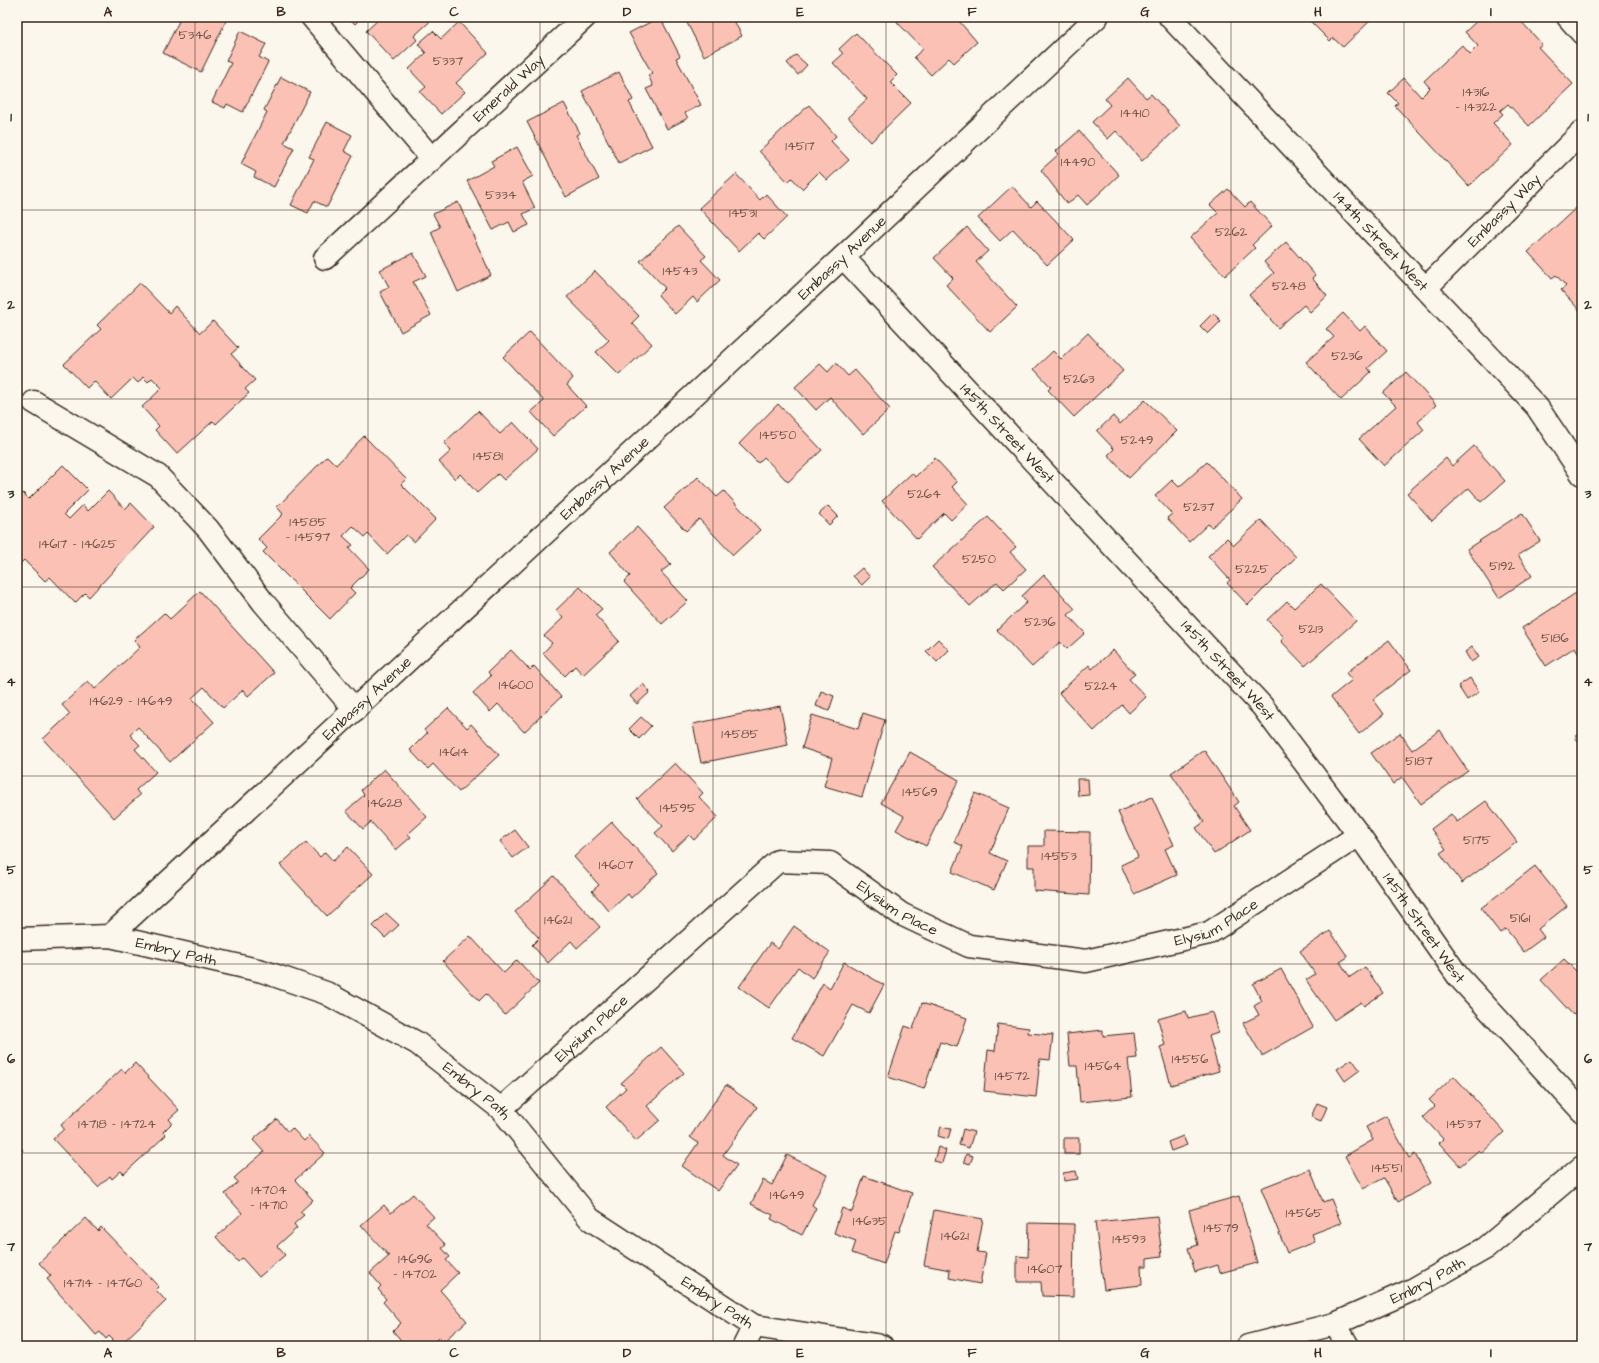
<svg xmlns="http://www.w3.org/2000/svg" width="1599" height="1363" font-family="'Architects Daughter',sans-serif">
	<rect width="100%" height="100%" fill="#fbf7ec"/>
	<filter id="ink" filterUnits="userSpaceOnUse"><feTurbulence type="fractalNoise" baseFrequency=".025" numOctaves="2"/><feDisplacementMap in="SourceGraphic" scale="8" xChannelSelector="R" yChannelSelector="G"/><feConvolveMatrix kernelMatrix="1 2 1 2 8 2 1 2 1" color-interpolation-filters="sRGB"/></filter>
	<g filter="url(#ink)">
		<g fill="#fcc1b5" stroke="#3b2a1e">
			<path d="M121 17H136L133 23Z"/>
			<path d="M181 17H228L201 72 163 53Z"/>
			<path d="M348 17H362L355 24Z"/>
			<path d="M381 17H435L414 36 417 40 394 61 366 31Z"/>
			<path d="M660 17 680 56 676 58 701 105 685 113 688 118 667 129 646 89 653 86 648 75 652 73 629 33Z"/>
			<path d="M684 17H732L742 36 704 56Z"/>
			<path d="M902 17H960L962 19 959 21 977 42 954 63 949 58 931 75 914 57 923 49 897 22Z"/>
			<path d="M1306 17H1374L1343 47 1333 38 1330 41Z"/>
			<path d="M1481 17H1517L1542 44 1538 47 1573 84 1529 126 1508 104 1500 111 1503 114 1493 123 1513 145 1469 186 1395 106 1398 103 1388 93 1404 78 1421 97 1430 88 1424 81 1462 45 1470 54 1478 46 1465 32Z"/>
			<path d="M459 22 488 53 456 83 465 92 441 114 420 92 426 87 409 69 426 53 418 44 433 31 441 39Z"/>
			<path d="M240 31 266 44 259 57 268 62 243 112 227 104 225 108 212 102 231 63 226 61Z"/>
			<path d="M856 33 897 75 890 82 911 103 871 142 848 117 867 99 833 63 843 54 839 49Z"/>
			<path d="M796 55 807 65 798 75 787 63Z"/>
			<path d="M619 72 633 100 629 102 652 146 619 163 582 91Z"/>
			<path d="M281 77 310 92 284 143 294 148 274 187 254 177 256 172 241 164 267 112 264 110Z"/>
			<path d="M1128 78 1146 98 1151 94 1180 126 1142 161 1116 131 1108 139 1092 122 1110 105 1105 99Z"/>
			<path d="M564 103 580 133 576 135 599 179 566 197 527 122Z"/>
			<path d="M809 105 836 136 831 141 849 160 827 180 819 172 802 189 792 178 788 182 759 151Z"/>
			<path d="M327 122 352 135 344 151 353 156 327 207 314 201 308 213 291 205 314 159 309 157Z"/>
			<path d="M1079 131 1119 175 1087 205 1078 195 1067 204 1041 170 1059 154 1056 151Z"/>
			<path d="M517 147 533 176 522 182 535 208 523 214 529 225 514 232 509 222 493 230 467 181 494 166 491 161Z"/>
			<path d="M736 174 760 200 766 194 787 217 764 239 758 233 739 251 699 208Z"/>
			<path d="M1012 186 1031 207 1037 201 1074 240 1047 265 1013 229 1000 241 978 218Z"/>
			<path d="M1228 189 1245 207 1250 202 1272 226 1252 245 1255 248 1225 276 1190 238 1218 213 1210 205Z"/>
			<path d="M458 202 491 275 458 292 431 232 440 227 433 214Z"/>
			<path d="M1576 208 1582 215V313L1561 290 1566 286 1556 275 1552 278 1528 252Z"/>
			<path d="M678 226 706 256 701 260 720 280 697 302 693 297 675 314 658 295 665 288 640 261Z"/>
			<path d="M967 227 988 251 976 262 1017 307 990 332 946 285 953 278 934 258Z"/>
			<path d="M1286 242 1315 275 1312 278 1327 296 1310 312 1304 305 1278 328 1249 295 1274 273 1264 262Z"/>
			<path d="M413 253 426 276 413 282 431 315 401 332 380 292 389 287 380 270Z"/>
			<path d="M595 271 639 316 632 323 652 344 619 375 596 352 609 340 567 297Z"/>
			<path d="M140 283 169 313 175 306 200 333 213 321 238 348 231 354 255 380 245 389 249 393 216 424 213 421 177 454 155 430 159 426 142 407 162 388 152 378 148 382 143 377 138 383 133 378 111 399 94 381 87 388 64 364 101 329 97 325Z"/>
			<path d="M1213 313 1221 321 1208 334 1200 326Z"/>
			<path d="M1343 313 1360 331 1365 326 1387 351 1368 368 1371 372 1341 400 1306 362 1334 337 1326 329Z"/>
			<path d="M530 332 573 378 567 385 586 406 553 436 531 412 544 401 503 357Z"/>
			<path d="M1088 333 1123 371 1074 417 1048 390 1051 387 1034 369 1053 351 1061 359Z"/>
			<path d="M836 363 848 376 855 370 890 409 863 434 830 397 816 410 795 387 820 364 828 372Z"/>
			<path d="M1406 372 1436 405 1418 422 1424 430 1384 466 1359 439 1396 406 1383 393Z"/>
			<path d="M1145 400 1177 431 1129 478 1108 455 1114 449 1097 431 1113 416 1120 424Z"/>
			<path d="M778 404 822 450 788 482 764 457 758 463 739 444Z"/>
			<path d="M478 411 500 434 513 422 538 449 504 480 498 474 477 493 460 474 455 479 439 462 451 451 444 443Z"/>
			<path d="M364 436 406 479 401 484 436 519 414 542 406 535 387 554 368 534 365 537 353 526 343 536 353 545 349 548 369 569 350 588 355 593 330 619 263 552 267 548 258 539 283 514 277 507 327 456 336 465Z"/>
			<path d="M1474 446 1505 481 1481 502 1469 488 1432 521 1407 493 1446 458 1452 466Z"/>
			<path d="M935 458 957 482 952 487 968 504 951 520 944 513 917 539 882 501 912 473 915 477Z"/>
			<path d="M1207 462 1242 499 1212 527 1208 524 1189 542 1167 518 1172 514 1155 496 1172 480 1179 487Z"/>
			<path d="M63 465 88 490 64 514 69 519 83 505 88 511 108 491 125 509 131 503 154 527 89 597 85 593 75 603 50 577 45 581 24 560 17 567V499L23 493 29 499Z"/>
			<path d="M698 477 717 497 724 491 760 530 733 555 699 519 686 531 664 508Z"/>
			<path d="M828 506 838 516 829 525 819 514Z"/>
			<path d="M1522 513 1540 541 1518 555 1532 576 1499 598 1467 549Z"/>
			<path d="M988 517 1016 547 1010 552 1026 569 1004 589 997 582 970 606 932 567Z"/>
			<path d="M1261 520 1296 557 1248 605 1227 583 1230 580 1208 556 1227 538 1234 545Z"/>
			<path d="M637 527 671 564 661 572 688 601 662 624 624 582 630 576 610 552Z"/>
			<path d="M862 568 870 577 862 585 853 576Z"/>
			<path d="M1044 575 1075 609 1068 615 1085 633 1067 649 1060 642 1032 667 997 630 1027 602 1022 596Z"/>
			<path d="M1321 584 1356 621 1305 666 1281 641 1284 637 1267 620 1287 601 1294 608Z"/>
			<path d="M580 587 602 609 595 615 619 641 583 675 575 666 565 676 543 653 552 643 544 636 563 618 556 610Z"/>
			<path d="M200 591 274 673 248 696 243 690 223 708 204 687 192 698 214 722 170 762 138 727 130 735 140 745 135 749 156 772 136 790 140 795 114 818 43 739 70 714 62 705 88 681 95 689 140 647 134 640 164 613 170 619Z"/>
			<path d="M1576 593 1582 603V654L1580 656 1575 647 1546 666 1522 628Z"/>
			<path d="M938 639 949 650 937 662 926 651Z"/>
			<path d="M1389 640 1411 670 1373 699 1384 714 1359 734 1331 697 1352 680 1346 673Z"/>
			<path d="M1472 647 1479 657 1471 662 1465 652Z"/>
			<path d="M511 650 530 670 534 666 561 697 524 732 498 704 490 712 473 693 491 676 488 672Z"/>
			<path d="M1113 650 1135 674 1129 679 1146 697 1129 713 1122 705 1094 731 1059 693 1089 665 1092 669Z"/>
			<path d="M1470 678 1479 692 1467 700 1458 686Z"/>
			<path d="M643 684 650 692 637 704 630 696Z"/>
			<path d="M821 691 834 696 829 711 816 706Z"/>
			<path d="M780 706 788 745 701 763 693 724Z"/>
			<path d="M448 708 467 728 471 724 499 755 459 792 433 764 428 769 410 750 427 733 424 730Z"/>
			<path d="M863 713 885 720 862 797 824 786 832 758 802 748 812 715 858 729Z"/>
			<path d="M641 717 651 726 639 739 629 729Z"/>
			<path d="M1440 730 1468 771 1421 804 1402 777 1393 784 1371 753 1400 733 1412 750Z"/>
			<path d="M1582 732V746L1575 737Z"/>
			<path d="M1204 750 1239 802 1234 806 1250 830 1214 854 1196 828 1204 822 1171 773Z"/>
			<path d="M910 752 959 780 926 846 896 830 904 816 881 803Z"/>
			<path d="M675 763 703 793 699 797 718 817 694 840 689 835 672 851 655 833 663 826 637 799Z"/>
			<path d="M384 769 427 817 408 834 411 837 396 850 371 822 363 829 346 811 364 795 361 790Z"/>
			<path d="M1077 779H1088L1089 795 1078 796Z"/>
			<path d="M975 793 1009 808 990 853 1007 861 994 890 952 872 963 846 954 842Z"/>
			<path d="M1152 797 1174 845 1165 849 1177 875 1134 894 1121 865 1138 857 1118 812Z"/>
			<path d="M1486 801 1517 842 1462 883 1440 853 1446 849 1431 829 1451 814 1457 822Z"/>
			<path d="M612 822 658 873 631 898 628 894 609 911 592 891 599 885 574 857Z"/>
			<path d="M515 830 528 847 513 858 500 841Z"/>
			<path d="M1044 831 1090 832 1089 895 1034 891V867H1028V846H1044Z"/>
			<path d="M306 842 320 857 325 852 333 861 348 847 373 874 327 916 280 865Z"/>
			<path d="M1535 866 1567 906 1538 929 1544 937 1524 952 1506 929 1500 933 1481 908Z"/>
			<path d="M554 876 600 927 577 948 571 941 548 963 532 945 539 938 515 912Z"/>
			<path d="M386 913 399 925 385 938 373 926Z"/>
			<path d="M794 926 830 952 812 978 798 967 769 1008 739 987 770 943 778 949Z"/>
			<path d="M1330 931 1348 957 1340 962 1350 977 1365 967 1383 993 1364 1006 1361 1002 1334 1020 1306 980 1315 974 1300 951Z"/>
			<path d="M470 936 504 973 517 960 539 983 505 1015 486 994 479 1001 443 961Z"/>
			<path d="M1564 959 1577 972 1582 967V1006L1573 1015 1541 980Z"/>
			<path d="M844 962 884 985 869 1013 853 1005 824 1056 792 1038 823 983 830 988Z"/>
			<path d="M1281 969 1313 1027 1262 1056 1243 1023 1259 1015 1254 1006 1262 1001 1253 984Z"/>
			<path d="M922 1003 967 1018 957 1047 940 1042 924 1089 888 1077 905 1026 913 1029Z"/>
			<path d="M1186 1011 1188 1018 1212 1012 1218 1033 1209 1036 1219 1071 1171 1085 1160 1047 1165 1045 1158 1019Z"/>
			<path d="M998 1024 1029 1028 1028 1033 1053 1035 1050 1060 1040 1059 1036 1097 984 1091 988 1050 995 1051Z"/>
			<path d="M1103 1030V1036L1134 1033 1137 1058 1128 1059 1132 1097 1080 1102 1077 1066H1070L1067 1034Z"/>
			<path d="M661 1047 684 1073 647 1106 660 1120 636 1141 606 1107 626 1088 621 1083Z"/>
			<path d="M1352 1059 1360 1070 1345 1081 1337 1069Z"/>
			<path d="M135 1063 179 1110 169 1119 172 1123 163 1132 166 1135 124 1174 121 1171 112 1179 110 1176 98 1187 53 1139 64 1129 61 1125 122 1069 125 1073Z"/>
			<path d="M1454 1076 1504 1132 1482 1153 1479 1150 1460 1166 1439 1143 1443 1139 1423 1117 1435 1106 1429 1100Z"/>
			<path d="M726 1085 757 1107 723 1155 737 1165 718 1191 682 1166 698 1143 690 1137Z"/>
			<path d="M1317 1103 1327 1107 1321 1121 1311 1117Z"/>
			<path d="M1386 1116 1409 1158 1415 1154 1431 1183 1398 1202 1384 1178 1363 1189 1345 1156 1373 1140 1366 1127Z"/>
			<path d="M277 1119 288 1132 292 1128 304 1141 309 1136 325 1153 295 1180 313 1200 300 1212 304 1215 294 1224 297 1228 277 1246 285 1255 259 1277 242 1258 238 1262 216 1237 242 1213 225 1194 238 1182 234 1178 264 1152 253 1140Z"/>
			<path d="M941 1127 951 1129 948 1139 938 1136Z"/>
			<path d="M963 1129 974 1132 969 1148 959 1145Z"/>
			<path d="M1183 1136 1187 1145 1171 1151 1168 1142Z"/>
			<rect x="1064" y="1138" width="15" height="16"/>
			<path d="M17 1144 23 1150 17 1156Z"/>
			<path d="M938 1147 946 1150 942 1163 934 1161Z"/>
			<path d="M966 1154 973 1156 970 1164 964 1162Z"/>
			<path d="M787 1155 827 1175 812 1205 816 1208 802 1235 771 1219 773 1215 751 1204 763 1180 772 1185Z"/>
			<path d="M1310 1169 1323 1202 1331 1199 1341 1223 1312 1234 1315 1242 1287 1253 1261 1188Z"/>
			<path d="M1076 1171 1078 1179 1064 1181 1063 1173Z"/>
			<path d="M864 1176 912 1193 899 1232 895 1231 884 1264 852 1253 856 1241 834 1233 842 1208 852 1212Z"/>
			<path d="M413 1194 434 1217 426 1224 446 1245 442 1248 450 1257 446 1260 458 1273 440 1290 467 1321 444 1341 440 1337 430 1346 427 1343 423 1346H406L393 1331 401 1323 383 1302 386 1299 378 1289 381 1286 370 1273 389 1256 361 1225 384 1205 391 1213Z"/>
			<path d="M1239 1196 1257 1263 1220 1273 1218 1265 1195 1272 1188 1248 1198 1245 1189 1210Z"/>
			<path d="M934 1210 983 1219 977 1252 986 1253 980 1284 949 1278 950 1270 924 1265Z"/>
			<path d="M1157 1216 1162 1256 1147 1258V1266H1141L1142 1285 1104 1289 1095 1222Z"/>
			<path d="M86 1218 98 1231 101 1227 159 1287 156 1290 166 1301 119 1346 109 1336 106 1339 100 1332 96 1335 57 1291 47 1279 51 1276 39 1263Z"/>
			<path d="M1029 1223 1074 1224 1073 1297 1042 1296 1041 1282H1017V1256L1028 1257Z"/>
		</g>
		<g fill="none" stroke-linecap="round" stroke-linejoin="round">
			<g stroke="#3b2a1e" stroke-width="25">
				<g id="minor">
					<path d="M312 17 432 159"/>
					<path id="s1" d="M1170 17 1537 407 1582 474"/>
					<path d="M1568 17 1582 33"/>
					<path id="s2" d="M843 257 1262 706 1359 835 1458 976 1582 1111"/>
					<path id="s3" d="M325 258 585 17"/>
					<path id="s4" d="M1426 288 1582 132"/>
					<path d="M34 402 158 476 208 529 263 602 355 710"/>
					<path id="s5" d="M110 936 843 257 1097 17"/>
					<path id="s6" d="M17 939 110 936 262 971 326 993 417 1043 501 1109 590 1219 754 1326 882 1346"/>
					<path id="s7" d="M501 1109 778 861 830 863 901 914 969 946 1086 961 1209 933 1359 835"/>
					<path d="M1335 1324 1348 1346"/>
					<path d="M744 1346 754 1326"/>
					<path id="s8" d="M1248 1346 1335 1324 1412 1290 1486 1248 1582 1167"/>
				</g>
			</g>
			<use href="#minor" stroke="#fbf7ec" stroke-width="22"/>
		</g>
	</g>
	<path fill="none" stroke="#3b2a1e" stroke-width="1" stroke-opacity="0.55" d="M195 17V1346M368 17V1346M540 17V1346M713 17V1346M886 17V1346M1059 17V1346M1231 17V1346M1404 17V1346M17 210H1582M17 399H1582M17 587H1582M17 776H1582M17 964H1582M17 1153H1582"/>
	<g text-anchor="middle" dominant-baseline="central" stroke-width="3.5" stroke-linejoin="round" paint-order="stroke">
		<g font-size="13" fill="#6b5044">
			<text x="195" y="35">5346</text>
			<text x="448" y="61">5337</text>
			<text x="1476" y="92">14316<tspan x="1476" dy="15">- 14322</tspan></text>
			<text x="1135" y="113">14410</text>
			<text x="800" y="146">14517</text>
			<text x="1078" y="162">14490</text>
			<text x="501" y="195">5334</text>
			<text x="743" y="213">14531</text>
			<text x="1231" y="232">5262</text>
			<text x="680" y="271">14543</text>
			<text x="1289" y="286">5248</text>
			<text x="1347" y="356">5236</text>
			<text x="1079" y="379">5263</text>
			<text x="778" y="435">14550</text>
			<text x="1137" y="440">5249</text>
			<text x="488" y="456">14581</text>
			<text x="924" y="494">5264</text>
			<text x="1199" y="507">5237</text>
			<text x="308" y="522">14585<tspan x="308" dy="15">- 14597</tspan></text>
			<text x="78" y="544">14617 - 14625</text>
			<text x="979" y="559">5250</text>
			<text x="1502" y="566">5192</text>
			<text x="1252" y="569">5225</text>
			<text x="1040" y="622">5236</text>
			<text x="1311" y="629">5213</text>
			<text x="1555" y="638">5186</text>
			<text x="516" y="685">14600</text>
			<text x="1101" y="686">5224</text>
			<text x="131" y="701">14629 - 14649</text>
			<text x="740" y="734">14585</text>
			<text x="454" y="752">14614</text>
			<text x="1419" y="761">5187</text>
			<text x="920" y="792">14569</text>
			<text x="385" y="803">14628</text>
			<text x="678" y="808">14595</text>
			<text x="1477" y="840">5175</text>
			<text x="1059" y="856">14553</text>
			<text x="616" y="865">14607</text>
			<text x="1520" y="918">5161</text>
			<text x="558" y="920">14621</text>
			<text x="1190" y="1059">14556</text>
			<text x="1103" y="1066">14564</text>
			<text x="1012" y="1076">14572</text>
			<text x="117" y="1124">14718 - 14724</text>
			<text x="1464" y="1124">14537</text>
			<text x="1387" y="1168">14551</text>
			<text x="269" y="1190">14704<tspan x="269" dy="15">- 14710</tspan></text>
			<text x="787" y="1195">14649</text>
			<text x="1304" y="1213">14565</text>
			<text x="870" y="1221">14635</text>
			<text x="1221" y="1228">14579</text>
			<text x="955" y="1236">14621</text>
			<text x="1129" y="1239">14593</text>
			<text x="415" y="1259">14696<tspan x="415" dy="15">- 14702</tspan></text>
			<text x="1045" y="1269">14607</text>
			<text x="103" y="1283">14714 - 14760</text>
		</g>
		<g font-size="15" fill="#3b2a1e" stroke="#fbf7ec">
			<text stroke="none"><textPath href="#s3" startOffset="250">Emerald Way</textPath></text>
			<text stroke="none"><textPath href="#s4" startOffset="110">Embassy Way</textPath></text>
			<text stroke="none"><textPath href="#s1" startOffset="308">144th Street West</textPath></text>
			<text stroke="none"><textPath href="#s5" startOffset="998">Embassy Avenue</textPath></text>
			<text stroke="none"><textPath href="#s2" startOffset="241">145th Street West</textPath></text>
			<text stroke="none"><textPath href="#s5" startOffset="674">Embassy Avenue</textPath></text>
			<text stroke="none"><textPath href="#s2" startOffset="565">145th Street West</textPath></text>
			<text stroke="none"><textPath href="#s5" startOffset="350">Embassy Avenue</textPath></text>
			<text stroke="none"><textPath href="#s7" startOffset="505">Elysium Place</textPath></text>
			<text stroke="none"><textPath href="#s7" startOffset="841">Elysium Place</textPath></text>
			<text stroke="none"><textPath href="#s2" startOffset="889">145th Street West</textPath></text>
			<text stroke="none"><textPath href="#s6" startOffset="161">Embry Path</textPath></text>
			<text stroke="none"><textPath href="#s7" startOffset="121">Elysium Place</textPath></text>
			<text stroke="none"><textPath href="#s6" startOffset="497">Embry Path</textPath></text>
			<text stroke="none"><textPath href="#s8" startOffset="192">Embry Path</textPath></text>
			<text stroke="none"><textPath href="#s6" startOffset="821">Embry Path</textPath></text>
		</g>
	</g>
	<rect width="1599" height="1363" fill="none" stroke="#fbf7ec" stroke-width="44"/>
	<rect x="22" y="22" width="1555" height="1319" fill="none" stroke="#3b2a1e" stroke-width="1.5"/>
	<g font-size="13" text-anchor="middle" font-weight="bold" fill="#3b2a1e">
		<text x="108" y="16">A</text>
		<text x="281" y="16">B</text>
		<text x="454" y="16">C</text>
		<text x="627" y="16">D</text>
		<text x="800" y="16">E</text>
		<text x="972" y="16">F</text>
		<text x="1145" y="16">G</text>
		<text x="1318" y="16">H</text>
		<text x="1491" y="16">I</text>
		<text x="11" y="121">1</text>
		<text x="1588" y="121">1</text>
		<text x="11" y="309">2</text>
		<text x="1588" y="309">2</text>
		<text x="11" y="498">3</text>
		<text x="1588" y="498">3</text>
		<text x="11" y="686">4</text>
		<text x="1588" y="686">4</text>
		<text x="11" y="874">5</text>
		<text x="1588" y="874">5</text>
		<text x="11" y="1063">6</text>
		<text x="1588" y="1063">6</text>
		<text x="11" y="1251">7</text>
		<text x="1588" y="1251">7</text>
		<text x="108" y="1357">A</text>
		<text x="281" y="1357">B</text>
		<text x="454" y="1357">C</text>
		<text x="627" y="1357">D</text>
		<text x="800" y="1357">E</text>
		<text x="972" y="1357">F</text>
		<text x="1145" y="1357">G</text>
		<text x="1318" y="1357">H</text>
		<text x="1491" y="1357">I</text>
	</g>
</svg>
